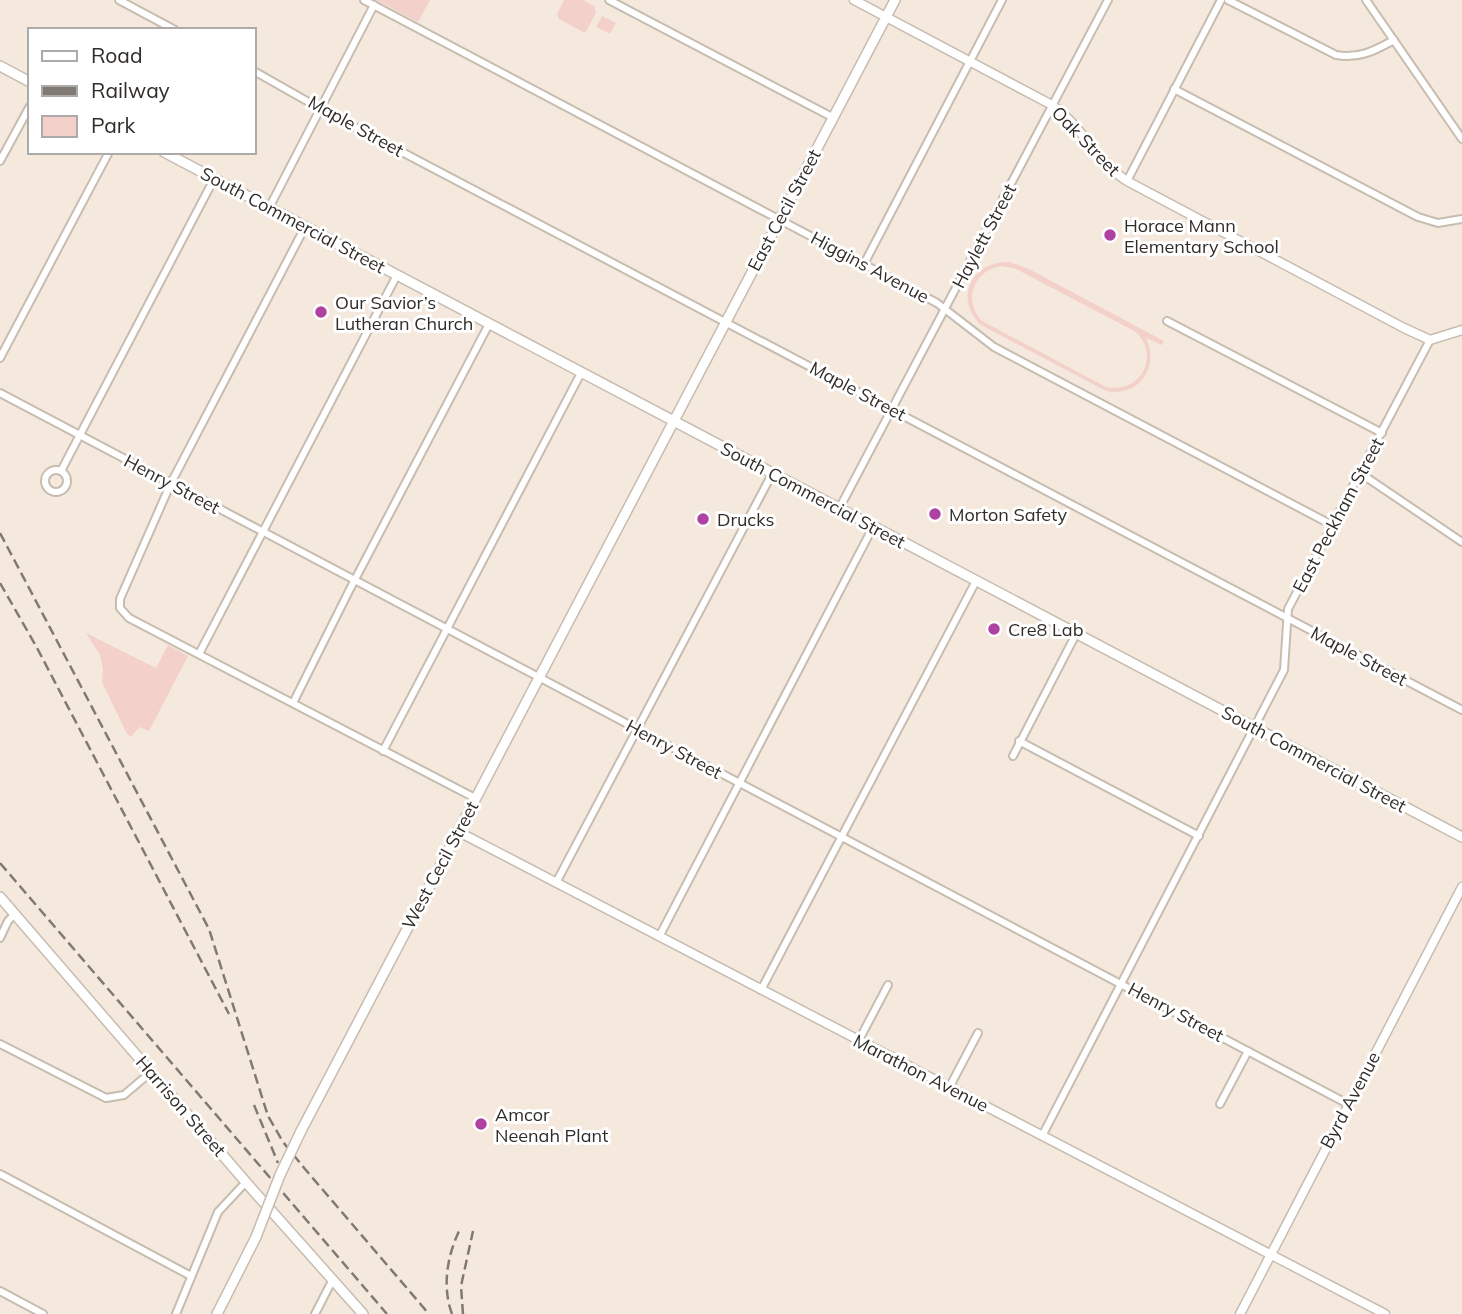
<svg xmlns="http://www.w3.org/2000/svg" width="1462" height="1314" font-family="Mulish,sans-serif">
	<rect width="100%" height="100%" fill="#f5e9dd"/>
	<g fill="#f3d0ca" fill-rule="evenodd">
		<path d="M376 0H430L418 22Z"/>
		<path d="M564 0H583L594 6 596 13 585 33 559 19 557 14Z"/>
		<path d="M602 16 616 23 610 34 596 27Z"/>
		<path d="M1009 262 1027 268 1164 341 1162 345 1146 338C1160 367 1139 398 1106 391L981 325C953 298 972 261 1009 262ZM1003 266 1016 269 1136 332C1161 357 1140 394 1106 387L982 321C962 300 974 269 1003 266Z"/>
		<path d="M86 633 156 668 168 645 188 656 149 731 140 727 130 737 126 732 102 682 103 669 100 655Z"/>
	</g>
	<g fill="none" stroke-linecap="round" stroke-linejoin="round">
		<g stroke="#c7bcb0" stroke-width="10">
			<g id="minor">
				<path d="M119 0 175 30"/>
				<path d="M364 0 937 303 994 347 1332 525"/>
				<path d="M609 0 832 117"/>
				<path d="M1228 0 1336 55C1359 59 1374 51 1394 40"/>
				<path d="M1366 0 1462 139"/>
				<path d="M254 71 328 113 1462 710"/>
				<path d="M1174 89 1418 217 1438 223 1462 219"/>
				<path d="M0 161 30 106"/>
				<path d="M1127 181 1221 0"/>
				<path d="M269 208 374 5"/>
				<path d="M305 227 171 483 120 599V608L129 618 475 798"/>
				<path d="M864 264 1002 0"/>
				<path d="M1167 321 1382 433"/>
				<path d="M0 358 109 152"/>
				<path d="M0 393 1348 1104"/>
				<circle cx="56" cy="481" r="11"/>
				<path d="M61 471 214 179"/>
				<path d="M1360 473 1462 542"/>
				<path d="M839 509 1108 0"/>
				<path d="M199 654 397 275"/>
				<path d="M293 703 350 589 489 324"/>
				<path d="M1019 741 1199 836"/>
				<path d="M383 751 581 373"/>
				<path d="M1013 756 1076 634"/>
				<path d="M557 881 772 474"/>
				<path d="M660 935 873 527"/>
				<path d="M0 938 8 921 15 914"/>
				<path d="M761 990 976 581"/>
				<path d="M859 1040 888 985"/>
				<path d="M0 1044 106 1098 124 1095 151 1072"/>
				<path d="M949 1088 978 1033"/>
				<path d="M1220 1104 1248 1051"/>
				<path d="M1042 1136 1284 670 1288 609 1430 340"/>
				<path d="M0 1174 191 1276"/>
				<path d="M0 1291 43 1314"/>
				<path d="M176 1314 218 1212 246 1182"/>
				<path d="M315 1314 333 1279"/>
			</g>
		</g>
		<g stroke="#c7bcb0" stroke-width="11">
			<g id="tertiary">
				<path d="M854 0 1052 105C1082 126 1096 161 1127 181L1404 328 1430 340 1462 330"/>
				<path d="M457 831 1385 1314"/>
				<path d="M1240 1314 1462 887"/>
			</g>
		</g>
		<g stroke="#c7bcb0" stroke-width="12">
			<g id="secondary">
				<path d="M0 66 30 82"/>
				<path d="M164 152 1462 837"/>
				<path d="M0 897 251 1188 363 1314"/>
				<path d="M301 1131 895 0"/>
				<path d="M217 1314 256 1237"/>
			</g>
		</g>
		<use href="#minor" stroke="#fff" stroke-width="6"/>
		<use href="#tertiary" stroke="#fff" stroke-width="8"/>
		<use href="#secondary" stroke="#fff" stroke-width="9"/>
		<g stroke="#817a73" stroke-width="2.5" stroke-dasharray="10 5" stroke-linecap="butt">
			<path d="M0 533 209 929 268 1116 283 1142 305 1169 429 1314"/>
			<path d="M0 583 36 646 229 1014"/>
			<path d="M0 863 387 1314"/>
			<path d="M254 1105 278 1163"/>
			<path d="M452 1314C442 1287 447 1257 459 1231"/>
			<path d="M463 1314 461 1286 473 1231"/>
		</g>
		<g stroke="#c7bcb0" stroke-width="12" stroke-linecap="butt">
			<path id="secondary-bridge" d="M256 1237 280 1175 301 1131"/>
		</g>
		<use href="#secondary-bridge" stroke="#fff" stroke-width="9"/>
	</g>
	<g fill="#ae41a1" stroke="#fff" stroke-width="2.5">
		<circle cx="1110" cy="235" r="7"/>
		<circle cx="321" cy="312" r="7"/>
		<circle cx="935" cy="514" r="7"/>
		<circle cx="703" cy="519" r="7"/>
		<circle cx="994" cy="629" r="7"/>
		<circle cx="481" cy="1124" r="7"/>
	</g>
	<g text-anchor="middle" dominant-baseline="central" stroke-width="6" stroke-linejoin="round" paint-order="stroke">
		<g font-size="18" fill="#302c28" stroke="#fff">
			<text transform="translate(356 126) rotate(29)">Maple Street</text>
			<text transform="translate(1086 141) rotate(46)">Oak Street</text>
			<text transform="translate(784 210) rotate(-62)">East Cecil Street</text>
			<text transform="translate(293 220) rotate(28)">South Commercial Street</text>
			<text transform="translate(984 236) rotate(-62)">Haylett Street</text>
			<text transform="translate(870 267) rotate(28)">Higgins Avenue</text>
			<text transform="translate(858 391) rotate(28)">Maple Street</text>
			<text transform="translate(172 484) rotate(28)">Henry Street</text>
			<text transform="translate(813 495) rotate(28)">South Commercial Street</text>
			<text transform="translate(1338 515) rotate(-62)">East Peckham Street</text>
			<text transform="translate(1359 656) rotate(28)">Maple Street</text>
			<text transform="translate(674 749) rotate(28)">Henry Street</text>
			<text transform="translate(1314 759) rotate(28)">South Commercial Street</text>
			<text transform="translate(440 865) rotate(-62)">West Cecil Street</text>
			<text transform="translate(1176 1012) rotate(28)">Henry Street</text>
			<text transform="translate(921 1073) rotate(27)">Marathon Avenue</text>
			<text transform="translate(1350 1100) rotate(-62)">Byrd Avenue</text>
			<text transform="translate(181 1106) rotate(49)">Harrison Street</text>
		</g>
		<g font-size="18" fill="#302c28" stroke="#fff" text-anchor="start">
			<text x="1124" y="225">Horace Mann<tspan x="1124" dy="21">Elementary School</tspan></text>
			<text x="335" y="302">Our Savior’s<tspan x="335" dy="21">Lutheran Church</tspan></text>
			<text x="949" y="514">Morton Safety</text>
			<text x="717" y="519">Drucks</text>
			<text x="1008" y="629">Cre8 Lab</text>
			<text x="495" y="1114">Amcor<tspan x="495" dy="21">Neenah Plant</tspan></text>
		</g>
	</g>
	<rect x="28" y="28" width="228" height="126" fill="#ffffff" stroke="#acaba9" stroke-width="2"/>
	<rect x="42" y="51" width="35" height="10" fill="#ffffff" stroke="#acaba9" stroke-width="2"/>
	<text x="91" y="63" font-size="21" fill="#302c28">Road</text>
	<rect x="42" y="86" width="35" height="10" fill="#817a73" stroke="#acaba9" stroke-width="2"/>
	<text x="91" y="98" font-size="21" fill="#302c28">Railway</text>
	<rect x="42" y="116" width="35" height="21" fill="#f3d0ca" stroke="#acaba9" stroke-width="2"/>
	<text x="91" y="133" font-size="21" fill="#302c28">Park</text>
</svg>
